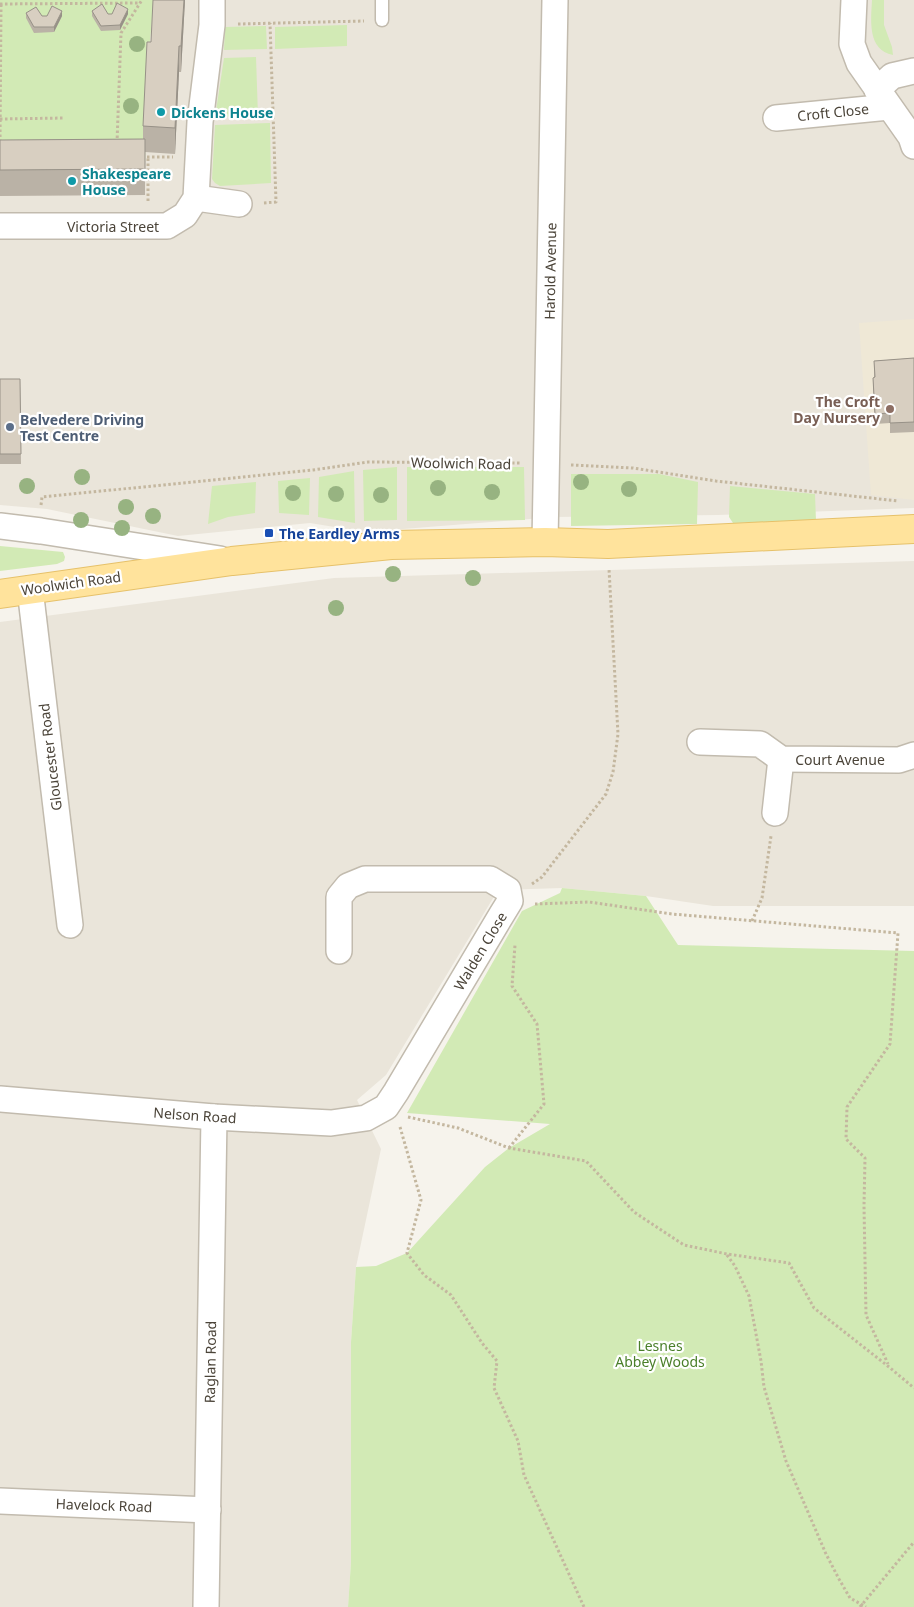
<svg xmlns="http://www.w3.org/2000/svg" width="914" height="1607" font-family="'Noto Sans',sans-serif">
	<rect width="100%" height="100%" fill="#f6f3ec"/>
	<g fill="#eae5da">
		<path d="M0 0H914V508L718 515 554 517 365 532 310 523 178 536 47 509 0 505Z"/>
		<path d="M914 561V906H713L646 896 562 888 498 890 386 1075 357 1100 381 1149 356 1267 351 1342V1562L348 1607H0V622L334 578Z"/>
	</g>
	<path fill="#efe8d6" d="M914 319V500L871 495 859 323Z"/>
	<g fill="#d2eab5">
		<path d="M0 0H154L147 69 145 165 0 166Z"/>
		<path d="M872 0H884V25L892 47 893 55C867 50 871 20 872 0Z"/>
		<path d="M347 25V46L275 49V27Z"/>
		<path d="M266 26 267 49 224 50 225 27Z"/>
		<path d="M256 57 258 116 215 117 224 58Z"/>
		<path d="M270 123 271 183 220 186 215 183 212 179 215 125Z"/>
		<path d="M397 467V520L364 521 363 470Z"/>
		<path d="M407 467H524L525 520 407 521Z"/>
		<path d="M354 471 355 523 318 517 319 477Z"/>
		<path d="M571 474H659L698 482 697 524 571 526Z"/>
		<path d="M310 478 309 515 279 513 278 481Z"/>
		<path d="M256 482 255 513 228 517 208 524 212 486Z"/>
		<path d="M730 486 815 494 816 521 733 523 729 517Z"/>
		<path d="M0 546 63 552 65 557 64 561 57 564 0 571Z"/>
		<path d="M562 888 646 896 678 945 914 951V1607H348L351 1562V1342L356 1267 376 1266 407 1253 485 1167 509 1148 550 1124 407 1113 522 911 560 893Z"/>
	</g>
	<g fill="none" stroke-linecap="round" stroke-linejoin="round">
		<g stroke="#c2bbae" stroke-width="15">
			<path id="service" d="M382 0V20"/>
		</g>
		<g stroke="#c2bbae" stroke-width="28">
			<g id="minor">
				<path d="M854 0 852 44 859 63 911 137 914 146"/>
				<path d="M877 90 892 76 914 71"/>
				<path d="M776 118 889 107"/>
				<path d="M196 198 239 204"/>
				<path d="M0 226H167L185 215 196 198 200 122 212 25V0"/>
				<path d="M0 526 41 531 220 559"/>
				<path d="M545 542 555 0"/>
				<path d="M30 589 70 925"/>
				<path d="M700 742 760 744 781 759 899 760 914 755"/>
				<path d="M775 813 781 759"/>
				<path d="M0 1099 214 1117 331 1123 366 1118 386 1107 396 1092 502 914 510 901 508 890 490 879H365L348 886 339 897V951"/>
				<path d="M0 1501 208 1510"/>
				<path d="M206 1607 214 1117"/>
			</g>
		</g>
		<g stroke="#e6c16a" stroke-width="30">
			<path id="primary" d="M0 594 232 561 391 545 545 542 608 544 914 529"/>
		</g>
		<g stroke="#c4b79f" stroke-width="3" stroke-dasharray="2.5 2.5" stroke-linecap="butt">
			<path d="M0 4 139 3"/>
			<path d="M238 24 364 21"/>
			<path d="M0 119 64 118"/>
			<path d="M0 142 1 4"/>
			<path d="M117 143 121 33 142 0"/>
			<path d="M142 157H173"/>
			<path d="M148 201V157"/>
			<path d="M264 203 276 202 270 23"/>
			<path d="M571 465 633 468 716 481 898 501"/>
			<path d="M41 505 42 497 313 470 368 462 522 463"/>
			<path d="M532 884 542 877 606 794 613 772 618 734 609 569"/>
			<path d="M535 904 589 902 672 914 898 933 890 1044 847 1107 846 1139 865 1158 864 1206 866 1315 888 1364"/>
			<path d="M752 921 762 898 771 836"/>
			<path d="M408 1117 458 1128 509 1148 586 1161 634 1212 684 1245 727 1254 789 1263 814 1308 889 1367 914 1388"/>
			<path d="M400 1127 421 1200 407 1253 424 1275 451 1295 482 1343 497 1361 494 1388 518 1441 524 1475 584 1607"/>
			<path d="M509 1148 544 1104 537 1024 512 986 515 945"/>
			<path d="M727 1255 735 1266 749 1296 761 1361 764 1387 786 1461 826 1554 839 1579 850 1598 866 1607"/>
			<path d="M860 1607 914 1542"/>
		</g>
		<use href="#service" stroke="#fff" stroke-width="12"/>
		<use href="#minor" stroke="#fff" stroke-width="25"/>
		<use href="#primary" stroke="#ffe39c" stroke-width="28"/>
	</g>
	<g fill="#97b381">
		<circle cx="137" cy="44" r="8"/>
		<circle cx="131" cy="106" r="8"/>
		<circle cx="82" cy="477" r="8"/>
		<circle cx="581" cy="482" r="8"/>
		<circle cx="27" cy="486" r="8"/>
		<circle cx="438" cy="488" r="8"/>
		<circle cx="629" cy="489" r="8"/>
		<circle cx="492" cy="492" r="8"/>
		<circle cx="293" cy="493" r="8"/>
		<circle cx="336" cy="494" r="8"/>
		<circle cx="381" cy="495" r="8"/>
		<circle cx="126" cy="507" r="8"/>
		<circle cx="153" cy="516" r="8"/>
		<circle cx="81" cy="520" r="8"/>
		<circle cx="122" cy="528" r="8"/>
		<circle cx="393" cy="574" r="8"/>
		<circle cx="473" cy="578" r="8"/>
		<circle cx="336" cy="608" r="8"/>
	</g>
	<g fill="#bab2a6">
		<path d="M185 0 181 72H179L175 154 145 152V195L0 196V140L143 139V126Z"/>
		<path d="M92 11 108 14H128L120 30 101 31 92 16Z"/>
		<path d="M26 13 42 16H62L54 32 34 33 26 18Z"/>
		<path d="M914 358V432L890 433V423L875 424 873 388V378L874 377V361Z"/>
		<path d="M0 379H20L21 464H0Z"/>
	</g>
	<g fill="#979187">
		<path d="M184 0H185L181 72V46Z"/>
		<path d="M128 9V14L120 30V25Z"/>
		<path d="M62 11V16L54 32V27Z"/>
		<path d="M179 46V72L175 154V128Z"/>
	</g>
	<g fill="#d8cfc1" stroke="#979187">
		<path d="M153 0H184L181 46H179L175 128 143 126 147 42H151Z"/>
		<path d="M117 3 128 9 120 25 101 26 92 11 102 4 108 14H112Z"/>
		<path d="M52 6 62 11 54 27H34L26 13 36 7 42 16H47Z"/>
		<path d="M145 139V169L0 170V140Z"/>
		<path d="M914 358V422L890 423V413L875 414 873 378 875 377 874 361Z"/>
		<path d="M0 379H20L21 454H0Z"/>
	</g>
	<g fill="#0f9aa8" stroke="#fff" stroke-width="2">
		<circle cx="161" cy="112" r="5"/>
		<circle cx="72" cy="181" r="5"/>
	</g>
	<circle fill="#8d6e63" stroke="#fff" stroke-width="2" cx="890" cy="409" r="5"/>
	<circle fill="#5c6f8a" stroke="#fff" stroke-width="2" cx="10" cy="427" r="5"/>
	<rect fill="#1a4fb4" stroke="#fff" stroke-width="2" x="264" y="528" width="10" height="10" rx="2.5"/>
	<g text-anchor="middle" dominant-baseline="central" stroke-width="4.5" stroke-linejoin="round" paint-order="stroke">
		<g font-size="14" font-weight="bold" fill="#0d838f" stroke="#fff" text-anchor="start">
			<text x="171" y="112">Dickens House</text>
			<text x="82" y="173">Shakespeare<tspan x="82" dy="16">House</tspan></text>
		</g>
		<g font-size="14" fill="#4b4439" stroke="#fff">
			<text transform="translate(833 112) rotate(-6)">Croft Close</text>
			<text x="113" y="226">Victoria Street</text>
			<text transform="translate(550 271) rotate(-89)">Harold Avenue</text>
			<text transform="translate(461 463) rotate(1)">Woolwich Road</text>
			<text transform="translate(71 583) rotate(-8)">Woolwich Road</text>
			<text transform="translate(50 757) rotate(-97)">Gloucester Road</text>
			<text x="840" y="759">Court Avenue</text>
			<text transform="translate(480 951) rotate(-59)">Walden Close</text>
			<text transform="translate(195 1115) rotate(4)">Nelson Road</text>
			<text transform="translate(210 1362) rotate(-89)">Raglan Road</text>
			<text transform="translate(104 1505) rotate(2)">Havelock Road</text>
		</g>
		<g font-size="14" font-weight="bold" fill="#785e54" stroke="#fff" text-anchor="end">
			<text x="880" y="401">The Croft<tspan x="880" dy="16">Day Nursery</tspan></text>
		</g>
		<g font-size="14" font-weight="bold" fill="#4e5e75" stroke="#fff" text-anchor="start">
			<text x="20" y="419">Belvedere Driving<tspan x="20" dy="16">Test Centre</tspan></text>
		</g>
		<g font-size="14" font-weight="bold" fill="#164399" stroke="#fff" text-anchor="start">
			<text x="279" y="533">The Eardley Arms</text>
		</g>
		<g font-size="14" fill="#4a7f2a" stroke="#fff">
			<text x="660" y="1345">Lesnes<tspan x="660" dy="16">Abbey Woods</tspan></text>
		</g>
	</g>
</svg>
